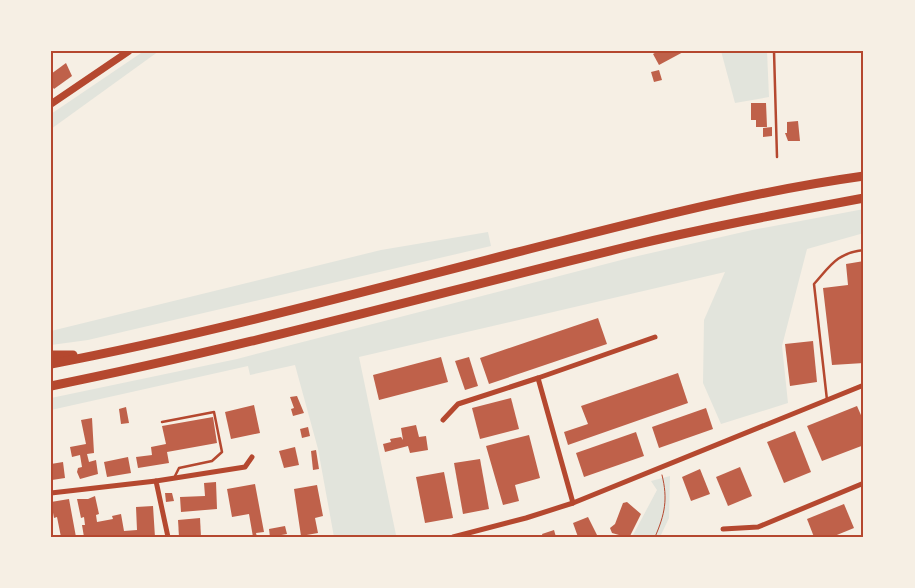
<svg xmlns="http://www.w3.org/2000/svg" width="915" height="588" font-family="'Archivo Narrow',sans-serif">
	<rect width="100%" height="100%" fill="#f6efe4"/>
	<g fill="#e2e4dc">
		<path d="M144 51H159L51 129V114Z"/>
		<path d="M721 51H767L769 97 735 103Z"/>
		<path d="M864 209V233L807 249 782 346 788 403 721 424 703 383 704 320 725 272 359 357 396 535 334 537 318 449 295 365 250 375 248 366 51 410V398L237 359 629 258 752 230Z"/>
		<path d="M488 232 491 246 88 340 51 345V331L381 250Z"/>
		<path d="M670 476 669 518 660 537H632L657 490 651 481Z"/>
	</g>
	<g fill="#bf614a">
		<path d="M658 51H685L659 65 653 54Z"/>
		<path d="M66 63 72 76 54 89 51 85V74Z"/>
		<path d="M659 70 662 80 654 82 651 72Z"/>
		<path d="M751 103H766L767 127H756V120H751Z"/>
		<path d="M798 121 800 141H788L785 133H787V122Z"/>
		<path d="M772 127V136L763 137V128Z"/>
		<path d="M864 261V363L832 365 823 288 848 285 846 264Z"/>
		<path d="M598 318 607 344 489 384 480 358Z"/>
		<path d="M813 341 817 382 790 386 785 344Z"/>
		<path d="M441 357 448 382 379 400 373 375Z"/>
		<path d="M469 357 478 386 465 390 455 361Z"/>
		<path d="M678 373 688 403 568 445 564 432 588 424 581 406Z"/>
		<path d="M297 396 304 413 293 416 291 409 294 408 290 397Z"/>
		<path d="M511 398 519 429 480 439 472 408Z"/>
		<path d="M254 405 260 433 231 439 225 412Z"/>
		<path d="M857 406 864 422V445L822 461 807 426Z"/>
		<path d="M126 407 129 423 121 424 119 409Z"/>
		<path d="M706 408 713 429 659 448 652 427Z"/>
		<path d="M213 417 217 443 167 452 169 463 138 468 136 457 152 455 151 447 166 444 162 426Z"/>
		<path d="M92 418 94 453 87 454 89 462 96 460 98 474 80 479 77 472 78 468 82 467 80 455 72 457 70 447 86 444 81 420Z"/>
		<path d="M416 425 419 437 426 436 428 450 410 453 408 446 385 452 383 444 391 442 390 439 401 437 403 440 401 428Z"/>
		<path d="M308 427 310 436 302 438 300 429Z"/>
		<path d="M795 431 811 472 784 483 767 442Z"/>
		<path d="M636 432 644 456 584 477 576 453Z"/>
		<path d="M529 435 540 478 515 485 519 501 503 505 486 446Z"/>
		<path d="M295 447 299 465 284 468 279 451Z"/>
		<path d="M316 450 319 469 313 470 311 451Z"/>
		<path d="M128 457 131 473 107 477 104 462Z"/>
		<path d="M480 459 489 509 463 514 454 463Z"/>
		<path d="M63 462 65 478 52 480 51 464Z"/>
		<path d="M740 467 752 496 728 506 716 477Z"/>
		<path d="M700 469 710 494 691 501 682 477Z"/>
		<path d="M444 472 453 518 425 523 416 477Z"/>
		<path d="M216 482 217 509 181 512 180 497 205 496 204 483Z"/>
		<path d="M255 484 264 532 256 533 257 537H253L249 514 232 517 227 489Z"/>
		<path d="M317 485 323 516 315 518 318 533 301 536 294 489Z"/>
		<path d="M165 493H172L174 501 166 502Z"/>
		<path d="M95 496 99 514 96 515 97 522 113 519 112 516 121 514 124 531 137 530 136 507 153 506 155 537H84L82 525H85L84 517 81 518 77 499H88Z"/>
		<path d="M69 499 76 537H61L57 517 54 518 51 502Z"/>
		<path d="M627 502 641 514 630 536 626 537 612 533 610 528 615 524 623 503Z"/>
		<path d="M844 504 854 528 832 537H814L807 519Z"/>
		<path d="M588 517 598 537H578L573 523Z"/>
		<path d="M200 518 201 537H179L178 520Z"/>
		<path d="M285 526 287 534 270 537 269 529Z"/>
		<path d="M554 530 556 537H543L542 534Z"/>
	</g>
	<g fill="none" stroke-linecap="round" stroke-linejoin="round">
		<path stroke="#b5482f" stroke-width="1" d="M655 537C665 514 668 499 662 475"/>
		<g stroke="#b5482f" stroke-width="2.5">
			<path d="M774 51 777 157"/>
			<path d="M827 400 814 284C831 265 837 253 864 250"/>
			<path d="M162 422 214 412 222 452 212 461 179 468 175 476"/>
		</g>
		<g stroke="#b5482f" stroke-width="5">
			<path d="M538 378 655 337"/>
			<path d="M443 420 458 404 538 378 573 503"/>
			<path d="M51 493 156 481"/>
			<path d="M723 529 758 527 864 483"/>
			<path d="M168 537 156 481 245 467 252 457"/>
			<path d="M453 537 526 518 573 503 864 385"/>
		</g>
		<path stroke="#b5482f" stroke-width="7" d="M51 104 129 51"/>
		<g stroke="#b5482f" stroke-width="9">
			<path d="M51 355H73"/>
			<path d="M51 364C224 331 394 283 565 240 663 215 763 190 864 176"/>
			<path d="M51 386C245 347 434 294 626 247 704 228 784 213 864 198"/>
		</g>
	</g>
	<rect width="915" height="588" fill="none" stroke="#f6efe4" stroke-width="105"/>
	<rect x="52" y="52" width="810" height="484" fill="none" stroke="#b5482f" stroke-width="2"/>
</svg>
